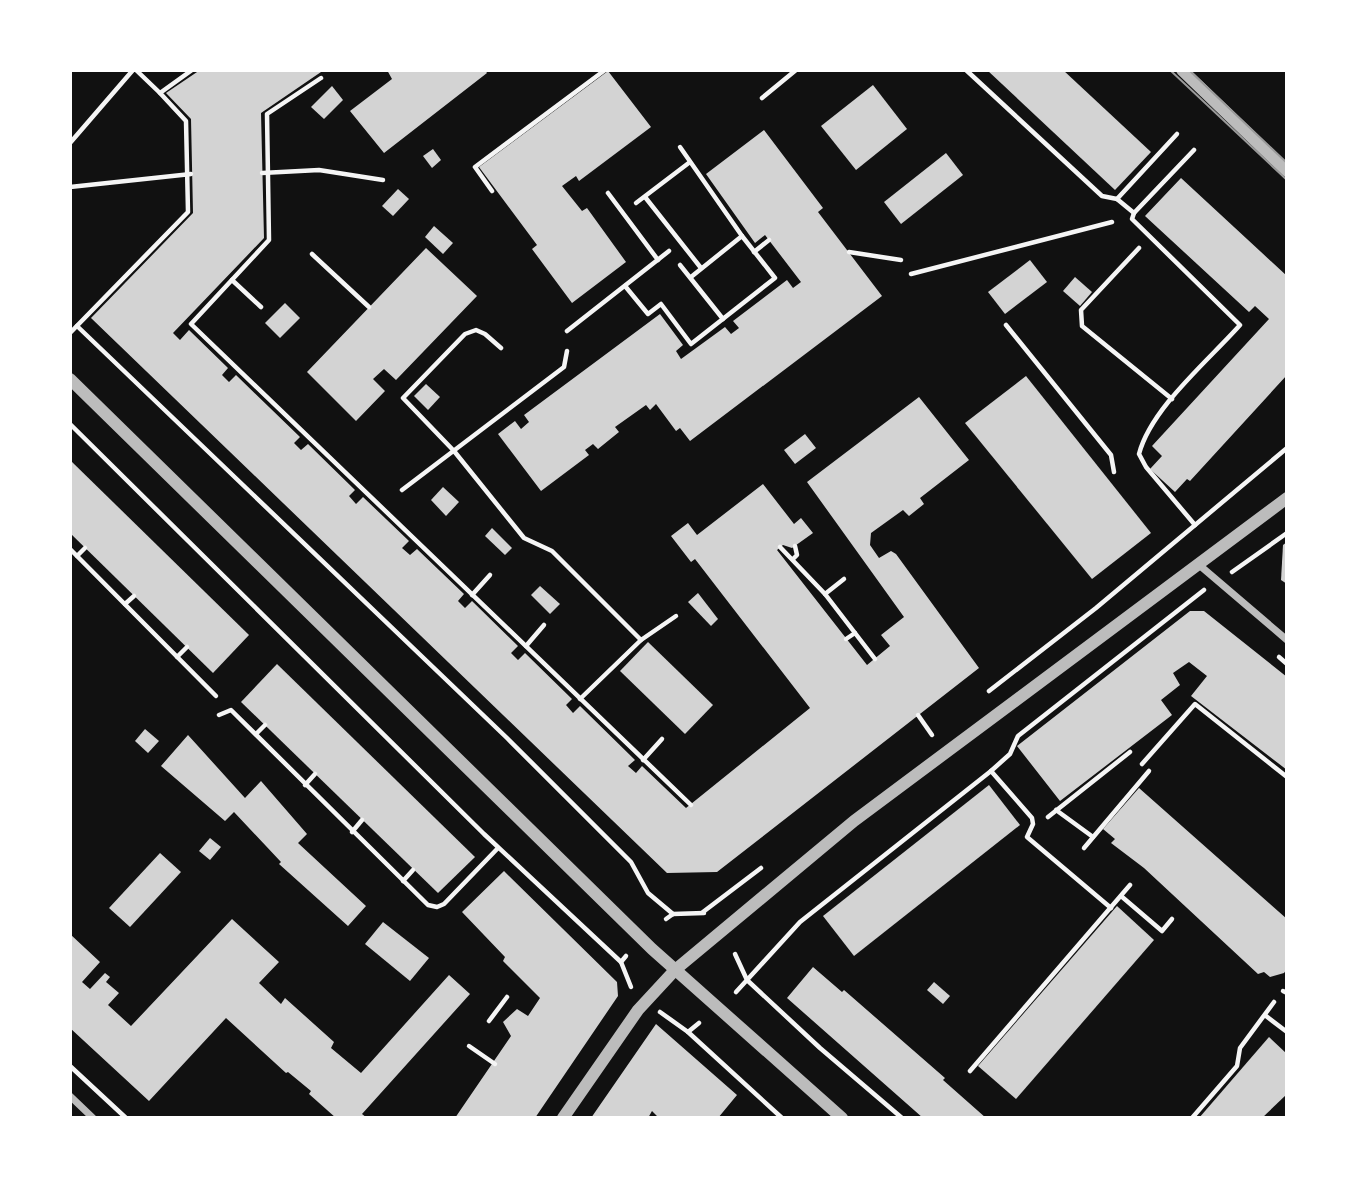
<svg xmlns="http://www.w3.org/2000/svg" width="1357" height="1188" font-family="'Archivo Narrow',sans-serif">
	<rect width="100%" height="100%" fill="#111"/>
	<g fill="#d3d3d3">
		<path d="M200 70 321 72 261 113 264 238 173 333 180 340 189 330 228 368 222 375 229 382 236 375 300 437 294 443 301 450 308 444 355 490 349 496 356 504 363 497 409 541 402 548 410 555 417 549 464 594 458 601 465 608 472 601 518 646 511 653 518 660 525 653 572 699 566 705 573 713 580 706 635 760 628 766 636 773 642 766 686 808 810 708 695 559 691 562 671 536 688 523 697 535 763 484 794 524 801 518 813 533 792 548 783 545 777 550 867 665 890 646 881 635 904 617 807 482 919 397 969 460 920 498 924 504 909 516 903 510 871 533 870 545 879 558 891 551 896 554 979 668 717 872 667 873 91 318 193 213 191 119 166 93Z"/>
		<path d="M387 70H485L487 73 384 153 350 111 392 79Z"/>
		<path d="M987 70H1063L1151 152 1115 190Z"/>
		<path d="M608 71 651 127 579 181 576 176 562 186 582 211 587 208 626 262 572 303 532 249 537 245 479 167Z"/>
		<path d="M873 85 907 129 856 170 821 126Z"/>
		<path d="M332 86 343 100 324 119 311 107Z"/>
		<path d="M764 130 823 208 818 212 882 296 690 441 680 428 676 431 656 404 650 410 646 405 615 427 619 432 598 449 593 444 585 450 589 455 541 491 498 434 515 421 521 429 529 422 524 415 660 314 683 345 676 351 681 359 725 327 731 334 739 328 733 321 787 280 793 288 801 282 765 235 755 243 706 174Z"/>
		<path d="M433 149 441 160 432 168 423 156Z"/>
		<path d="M946 153 963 175 901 224 884 202Z"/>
		<path d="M1181 178 1287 276V375L1190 481 1187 479 1175 492 1150 469 1162 456 1152 446 1269 319 1255 306 1249 312 1145 216Z"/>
		<path d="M398 189 409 199 393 216 382 206Z"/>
		<path d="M434 226 453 243 443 254 425 237Z"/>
		<path d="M426 248 477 296 396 380 384 369 373 379 385 391 356 421 307 372Z"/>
		<path d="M1030 260 1047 282 1005 314 988 292Z"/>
		<path d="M1075 277 1092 292 1080 306 1063 291Z"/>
		<path d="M285 303 300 318 280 338 265 323Z"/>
		<path d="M1026 376 1151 533 1092 579 965 423Z"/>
		<path d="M426 384 440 397 428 410 414 396Z"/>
		<path d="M805 434 816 448 795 464 784 450Z"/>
		<path d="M70 460 249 635 213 673 70 533Z"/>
		<path d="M443 487 459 502 446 516 431 500Z"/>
		<path d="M492 528 512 548 505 555 485 536Z"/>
		<path d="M1287 542V584L1281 580 1283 545Z"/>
		<path d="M540 586 560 604 550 614 531 595Z"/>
		<path d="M698 593 718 619 711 626 688 602Z"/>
		<path d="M1190 611H1204L1287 677V770L1191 696 1207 676 1189 662 1173 673 1180 685 1161 700 1172 715 1060 801 1017 746Z"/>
		<path d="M648 642 713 705 685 734 620 671Z"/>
		<path d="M277 664 475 857 438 893 241 702Z"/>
		<path d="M145 729 159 741 148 753 135 741Z"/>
		<path d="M188 735 245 798 261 781 307 834 298 843 366 906 348 926 279 864 281 862 234 812 225 821 161 766Z"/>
		<path d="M989 785 1020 825 854 956 823 916Z"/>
		<path d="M1139 788 1287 919V969L1284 973 1270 977 1264 972 1258 974 1144 868 1111 843 1115 839 1103 829Z"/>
		<path d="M210 838 221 847 210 860 199 851Z"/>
		<path d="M160 853 181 872 130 927 109 908Z"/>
		<path d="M504 871 617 982 618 996 535 1118H455L511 1036 503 1022 517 1009 528 1016 540 998 503 961 505 957 462 912Z"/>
		<path d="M1117 906 1154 940 1016 1099 978 1066Z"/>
		<path d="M232 919 279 962 259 983 281 1004 285 998 334 1042 331 1048 361 1073 449 975 470 994 362 1114 367 1118H336L309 1094 311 1091 288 1072 286 1073 226 1018 149 1101 70 1028V934L100 962 82 982 90 989 105 973 110 977 106 982 119 993 108 1005 131 1026Z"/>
		<path d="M383 922 429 958 410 981 365 944Z"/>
		<path d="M813 967 842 992 844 990 945 1078 943 1080 986 1118H923L787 998Z"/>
		<path d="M934 982 950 996 943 1004 927 990Z"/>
		<path d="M656 1024 737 1095 718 1118H659L652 1111 648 1118H591Z"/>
		<path d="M1269 1037 1287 1054V1094L1262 1118H1199Z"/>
	</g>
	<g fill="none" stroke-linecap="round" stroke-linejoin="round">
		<g stroke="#f5f5f5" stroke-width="4.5">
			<path d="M136 70 160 93"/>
			<path d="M966 70 1102 196 1117 199 1134 213"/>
			<path d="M321 78 267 114 269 240 191 324 691 805"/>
			<path d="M762 98 796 70"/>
			<path d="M70 143 133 70"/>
			<path d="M680 147 742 236"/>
			<path d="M1194 150 1134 213 1132 219 1240 325C1209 360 1151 408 1139 454L1146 467 1195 525"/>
			<path d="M262 173 319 170 383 180"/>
			<path d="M70 187 191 174"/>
			<path d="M492 191 475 167 605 70"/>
			<path d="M608 193 658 260"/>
			<path d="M645 197 701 268"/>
			<path d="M1117 199 1177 134"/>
			<path d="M636 203 690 162"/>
			<path d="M1139 248 1081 310 1082 326 1172 399"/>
			<path d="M754 252 769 240"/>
			<path d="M849 252 901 260"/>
			<path d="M312 254 369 307"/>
			<path d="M680 265 723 319"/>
			<path d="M911 274 1112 222"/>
			<path d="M232 280 261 307"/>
			<path d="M625 286 648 314 661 304 691 344 775 278 742 236 691 277"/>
			<path d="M1006 325 1111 455 1114 472"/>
			<path d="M77 326 507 738 631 862 648 893 673 914"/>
			<path d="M567 331 669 251"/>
			<path d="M70 333 188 212 186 121 160 93 192 70"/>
			<path d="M501 348 485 334 476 330 465 334 403 398 454 451 524 538 552 551 641 640 580 699"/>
			<path d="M70 424 484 834 621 962"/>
			<path d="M402 490 564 367 567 351"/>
			<path d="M780 547 825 594 875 659"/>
			<path d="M70 549 216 696"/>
			<path d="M77 556 85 548"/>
			<path d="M794 558 797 555 795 546"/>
			<path d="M1232 572 1287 533"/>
			<path d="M825 594 844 579"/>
			<path d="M472 595 490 575"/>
			<path d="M125 604 134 596"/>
			<path d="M846 639 855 633"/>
			<path d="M641 640 676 616"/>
			<path d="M526 646 544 625"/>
			<path d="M177 657 187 647"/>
			<path d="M1279 657 1287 664"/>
			<path d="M989 691 1096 608 1287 448"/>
			<path d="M219 715 231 710 428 905 437 907 444 904 498 848"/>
			<path d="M918 715 932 735"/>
			<path d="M256 734 265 725"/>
			<path d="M643 760 662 739"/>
			<path d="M1142 764 1195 704 1287 777"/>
			<path d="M991 771 1032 818 1033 824 1027 837 1111 908"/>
			<path d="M305 785 315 774"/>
			<path d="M1056 810 1093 837"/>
			<path d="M1048 817 1130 752"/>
			<path d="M352 832 362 820"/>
			<path d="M1084 848 1149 771"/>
			<path d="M403 881 413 870"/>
			<path d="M1121 896 1162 931 1172 919"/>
			<path d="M703 912 761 868"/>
			<path d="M666 919 673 914 704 913"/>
			<path d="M735 954 747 980 736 992"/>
			<path d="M626 956 621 962 631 987"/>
			<path d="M1283 991 1287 993"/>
			<path d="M660 1012 688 1032 699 1023"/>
			<path d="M1266 1016 1287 1032"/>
			<path d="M489 1021 507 997"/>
			<path d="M688 1032 782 1118"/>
			<path d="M469 1046 495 1064"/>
			<path d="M70 1066 126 1118"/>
			<path d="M970 1071 1130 885"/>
			<path d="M902 1118 820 1048 747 980 800 922 991 771 1010 754 1018 736 1204 590"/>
			<path d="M1192 1118 1237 1066 1240 1048 1274 1002"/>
		</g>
		<g stroke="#bcbcbc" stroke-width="7">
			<path d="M1198 564 1287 640"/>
			<path d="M70 1096 93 1118"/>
		</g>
		<g stroke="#bcbcbc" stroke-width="12">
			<path d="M1182 70 1287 171"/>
			<path d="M70 379 652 949 842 1118"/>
			<path d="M563 1118 638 1010 675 970 854 821 1287 498"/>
		</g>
		<g stroke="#9a9a9a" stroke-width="2">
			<path d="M1170 70 1287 180"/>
			<path d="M1189 70 1287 163"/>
		</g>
	</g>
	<rect width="1357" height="1188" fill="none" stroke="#ffffff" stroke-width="144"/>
</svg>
